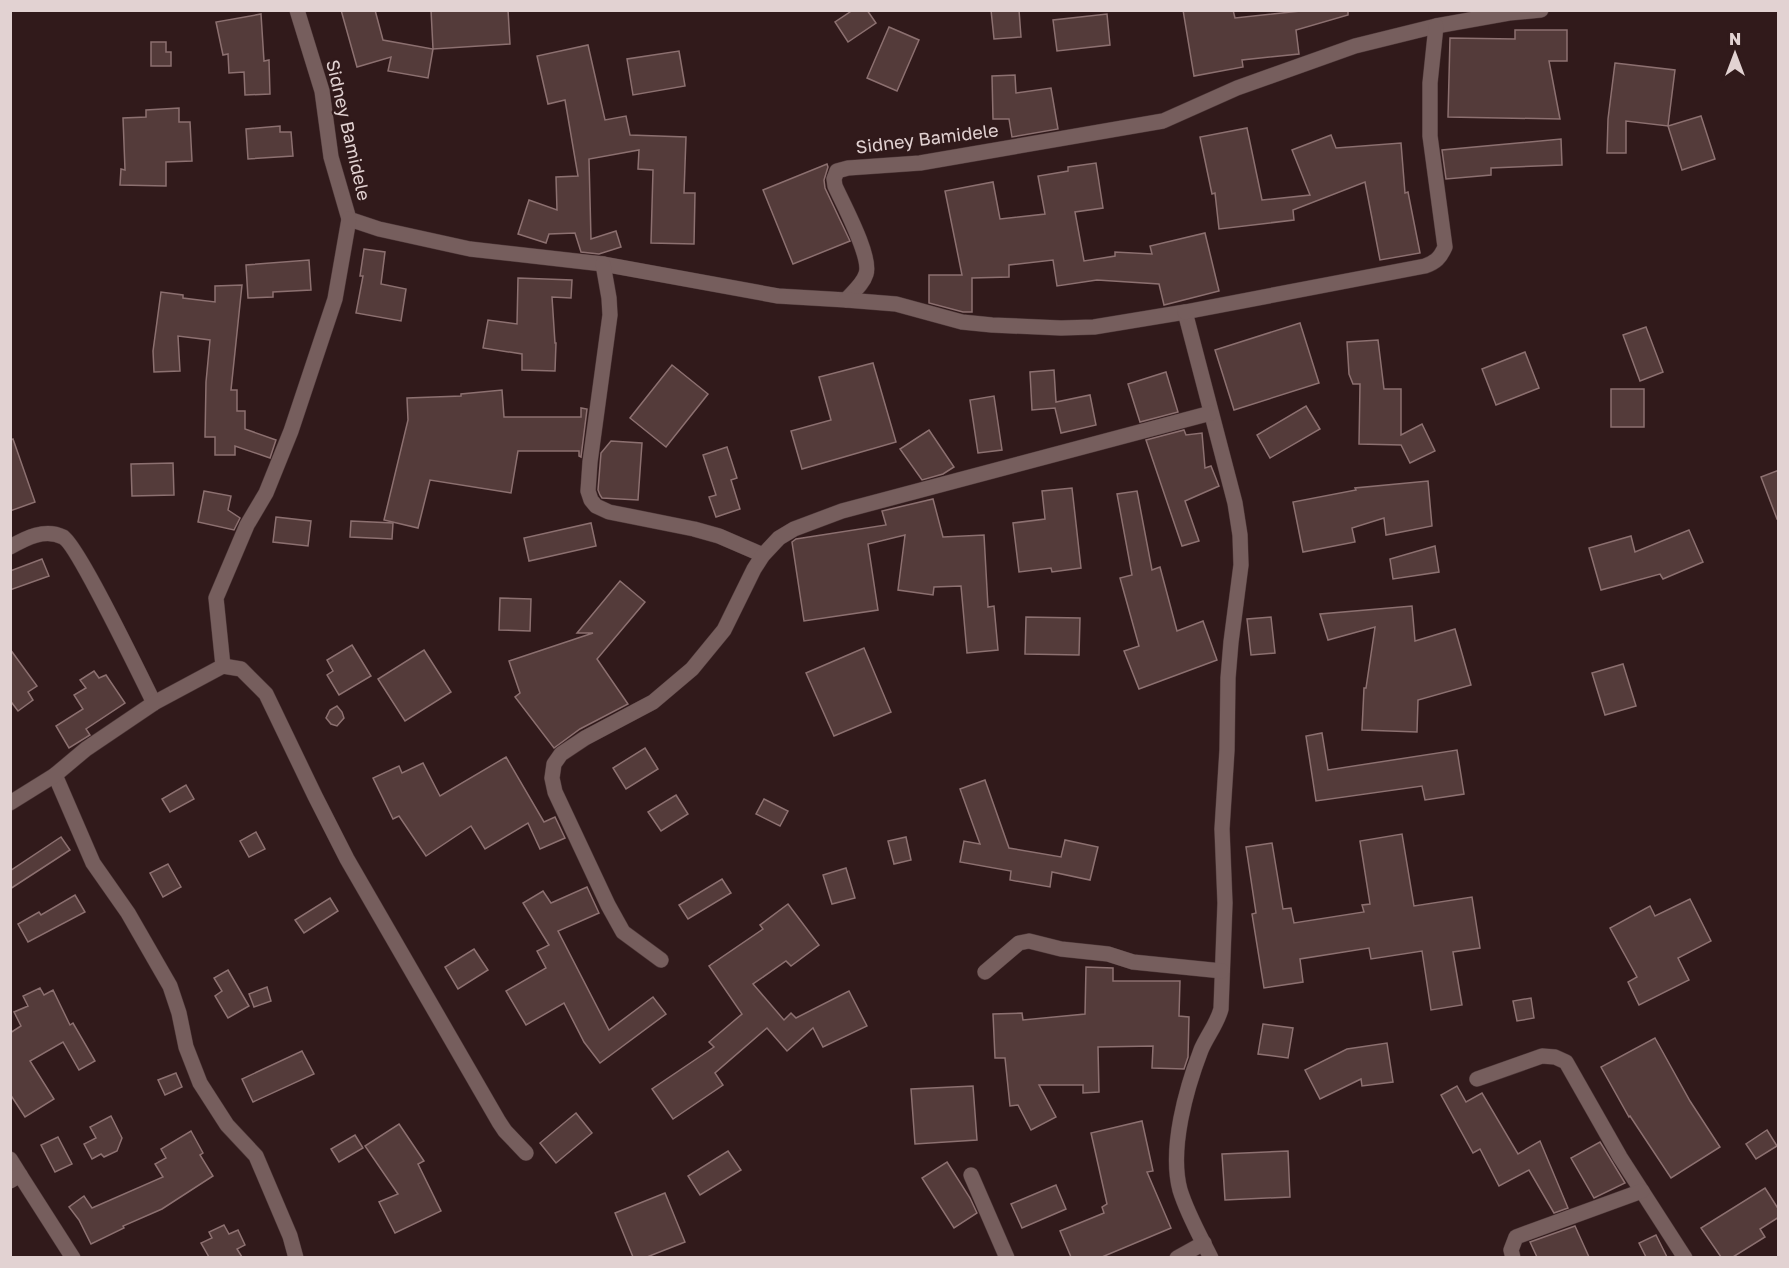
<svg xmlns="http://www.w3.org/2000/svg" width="1789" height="1268" font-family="'Golos Text',sans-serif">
	<rect width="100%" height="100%" fill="#311a1b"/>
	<g fill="#543b3a" stroke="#8c7070" stroke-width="1.5">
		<path d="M341 10H375L383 40 433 49 428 78 388 71 391 57 357 67Z"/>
		<path d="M431 10H508L510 44 433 49Z"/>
		<path d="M853 10H867L876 23 848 42 835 22Z"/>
		<path d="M991 10H1019L1021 37 994 39Z"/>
		<path d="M1183 10H1233L1235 18 1310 10H1348V15L1296 30 1299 54 1242 60 1243 67 1194 76Z"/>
		<path d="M261 14 264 61 269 60 270 94 245 95 244 72 229 73 228 54 223 55 216 22Z"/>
		<path d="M1107 14 1110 45 1057 51 1053 20Z"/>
		<path d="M889 27 919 40 897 91 867 78Z"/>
		<path d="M1515 30H1567V61H1549L1560 119 1448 117 1450 38 1515 39Z"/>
		<path d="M151 42H166V52H171V66H151Z"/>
		<path d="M588 45 605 120 626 116 630 135 686 137 684 193H695L694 244 651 243 653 170 638 169 639 150 589 159 591 239 616 231 621 247 599 254 581 252 575 233 549 234 546 243 518 234 529 200 557 210 556 177 578 176 565 100 548 104 537 56Z"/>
		<path d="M679 51 685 86 633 95 627 59Z"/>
		<path d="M1615 63 1675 70 1668 126 1626 121V153H1607L1608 119Z"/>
		<path d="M1015 75 1016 93 1051 88 1058 129 1012 137 1009 119H993L992 76Z"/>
		<path d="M179 108V122H190L192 161 166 162V186L120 185 121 169 125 170 123 118 146 117V110Z"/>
		<path d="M1701 116 1715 159 1682 170 1668 126Z"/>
		<path d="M280 126V132H291L293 156 248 159 246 129Z"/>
		<path d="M1247 128 1262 200 1310 195 1292 150 1331 135 1336 148 1401 143 1405 193 1408 192 1420 253 1380 260 1365 182 1293 210 1294 220 1219 229 1215 193 1212 194 1200 137Z"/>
		<path d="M1561 139 1562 165 1491 168V175L1446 179 1442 150Z"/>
		<path d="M1096 163 1103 208 1075 212 1084 261 1115 256V252L1152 254 1150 246 1205 233 1219 291 1164 305 1159 284 1097 280 1057 286 1053 260 1009 265V277L972 278V312H963L929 303V275H962L945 191 993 182 1000 219 1045 214 1038 176 1068 171V167Z"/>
		<path d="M827 164 828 167 824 180 825 188 850 241 793 264 763 190Z"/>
		<path d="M364 249 385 252 381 284 406 289 401 321 356 313 363 276H360Z"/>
		<path d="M309 260 311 290 273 292V297L248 298 246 265Z"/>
		<path d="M518 278 572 280 571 298 552 297 555 343H556L555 371 522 370V354L483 348 488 320 517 324Z"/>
		<path d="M242 285 231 390H237V411H245V429L276 440 270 458 235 446V455H215V437H205L206 382 210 340 178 336 180 371 154 372 153 351 161 292 183 295V298L215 302V286Z"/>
		<path d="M1300 323 1319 383 1234 410 1215 350Z"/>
		<path d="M1646 327 1663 372 1640 381 1623 335Z"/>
		<path d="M1378 340 1384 389H1401V435L1422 424 1435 451 1410 463 1401 445 1359 444 1360 384H1353L1349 374 1347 342Z"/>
		<path d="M1525 352 1539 388 1496 405 1482 369Z"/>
		<path d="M873 363 896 442 802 469 791 431 831 420 819 377Z"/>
		<path d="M672 365 708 394 666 447 630 418Z"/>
		<path d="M1054 370 1056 402 1090 395 1096 425 1061 433 1055 408 1032 410 1030 372Z"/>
		<path d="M1166 372 1178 412 1140 422 1128 384Z"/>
		<rect x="1611" y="389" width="33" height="38"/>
		<path d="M502 390 504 417H581V408L587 409 581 457 579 456V451H518L511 493 430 480 418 528 384 520 408 420 407 398 461 396V394Z"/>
		<path d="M994 396 1002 450 978 453 970 400Z"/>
		<path d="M1306 406 1320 429 1270 458 1257 435Z"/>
		<path d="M929 430 954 467 943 474 922 480 900 449Z"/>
		<path d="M1184 430 1186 435 1202 433 1205 468 1211 466 1219 486 1185 501 1199 541 1182 546 1146 440Z"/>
		<path d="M13 439 35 502 10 511V440Z"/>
		<path d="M611 441 642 443 638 500 602 498 600 495 598 490 601 453Z"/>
		<path d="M727 447 737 478 731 480 740 509 716 517 709 497 716 495 703 455Z"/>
		<path d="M173 463 174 495 132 496 131 464Z"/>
		<path d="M1779 470V518L1777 519 1761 477Z"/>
		<path d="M1428 481 1432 526 1386 535 1384 518 1352 528 1355 542 1303 552 1293 502 1356 490 1355 488Z"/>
		<path d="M1072 488 1081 568 1052 572 1051 568 1019 572 1013 523 1045 519 1042 491Z"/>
		<path d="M204 491 231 496 228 510 240 518 234 530 198 522Z"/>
		<path d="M1137 491 1152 570 1160 567 1177 631 1203 621 1217 660 1139 689 1124 651 1139 646 1120 578 1132 575 1117 494Z"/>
		<path d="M933 499 943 537 984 535 988 607 994 606 998 650 967 653 961 586 934 587 933 595 898 590 905 535 868 544 878 610 804 621 792 542 796 539 886 525 882 511Z"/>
		<path d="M276 517 311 521 308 546 273 542Z"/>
		<path d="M351 521 393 523 392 539 350 537Z"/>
		<path d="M591 523 596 546 529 561 524 538Z"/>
		<path d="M1689 530 1703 562 1663 579 1660 574 1601 590 1589 548 1631 536 1635 552Z"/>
		<path d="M1435 546 1439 572 1393 579 1390 559Z"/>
		<path d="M42 559 49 576 10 590V571Z"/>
		<path d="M620 581 645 602 597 659 628 704 580 729 554 748 515 697 520 693 509 661 593 633H577Z"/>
		<path d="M500 598 531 599 530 631 499 630Z"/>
		<path d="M1412 606 1415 641 1455 629 1471 685 1418 700 1417 732 1362 730 1364 688H1366L1375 627 1328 640 1320 614Z"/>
		<path d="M1026 617 1080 618 1079 655 1025 654Z"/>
		<path d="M1271 617 1275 653 1251 655 1247 619Z"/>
		<path d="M352 645 371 676 339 695 327 675 333 671 327 660Z"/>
		<path d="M864 648 891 712 834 736 806 673Z"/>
		<path d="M10 649 37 686 28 692 33 700 18 711 12 703 10 704Z"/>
		<path d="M424 650 451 692 405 721 378 679Z"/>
		<path d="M1623 664 1636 706 1605 715 1592 673Z"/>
		<path d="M94 671 99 678 106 675 125 703 86 729 90 735 69 748 56 726 83 709 74 695 86 688 80 680Z"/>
		<path d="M337 706 342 712 344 718 337 726 331 724 326 718 330 710Z"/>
		<path d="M1322 733 1328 770 1457 750 1464 794 1425 800 1422 786 1316 801 1306 736Z"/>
		<path d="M645 748 658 769 626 789 613 768Z"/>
		<path d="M506 757 544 822 555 817 565 838 540 849 528 823 485 849 471 826 426 856 399 816 393 819 373 778 399 766 402 773 423 763 440 796Z"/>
		<path d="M985 780 1009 848 1061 857 1065 840 1098 847 1090 880 1052 872 1050 887 1010 880 1011 871 960 862 964 841 980 844 960 789Z"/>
		<path d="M186 785 194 799 170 812 162 799Z"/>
		<path d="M676 795 688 814 661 831 648 812Z"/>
		<path d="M764 799 788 811 780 826 756 814Z"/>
		<path d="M256 832 265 849 249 857 240 841Z"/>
		<path d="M1402 834 1414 906 1472 897 1480 948 1453 952 1462 1005 1431 1010 1422 951 1371 959 1369 948 1300 959 1303 982 1264 988 1252 914 1256 913 1246 847 1272 843 1283 909 1291 908 1294 923 1364 912 1362 905 1370 904 1360 841Z"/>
		<path d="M61 837 70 850 10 889V871Z"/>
		<path d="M906 837 911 860 894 864 888 841Z"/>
		<path d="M168 864 181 887 163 897 150 873Z"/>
		<path d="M846 868 855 898 832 904 823 875Z"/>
		<path d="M722 879 731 893 688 919 679 905Z"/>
		<path d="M587 887 599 913 558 931 609 1030 653 997 666 1014 600 1063 584 1042 564 1003 526 1025 506 991 546 968 537 951 549 945 523 903 543 891 551 903Z"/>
		<path d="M75 895 85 912 28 942 18 924 39 912 41 915Z"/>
		<path d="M330 898 338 911 304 933 295 920Z"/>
		<path d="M1690 899 1711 941 1678 958 1689 980 1639 1005 1628 982 1637 977 1610 928 1650 906 1655 916Z"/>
		<path d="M788 904 819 945 791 966 786 961 753 984 784 1020 791 1013 796 1018 849 991 867 1026 823 1047 813 1028 787 1051 767 1028 715 1073 723 1085 673 1119 652 1089 714 1047 709 1042 742 1014 709 966 763 929 760 925Z"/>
		<path d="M474 949 488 970 458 989 445 967Z"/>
		<path d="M1086 967 1113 968V981H1180L1179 1016 1189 1017 1188 1057 1184 1069 1152 1068 1153 1046 1098 1047 1099 1092 1083 1093V1085H1039L1056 1117 1031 1130 1018 1105 1010 1106 1005 1058H995L993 1014 1022 1013 1023 1020 1085 1014Z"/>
		<path d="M228 970 249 1006 228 1018 215 996 222 991 214 978Z"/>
		<path d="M267 987 271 1001 254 1007 249 994Z"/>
		<path d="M40 988 44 995 53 990 70 1025 73 1023 95 1061 79 1070 63 1042 30 1061 54 1099 25 1117 10 1094V1033L21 1026 14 1012 28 1006 23 996Z"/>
		<path d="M1531 998 1534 1018 1517 1021 1513 1001Z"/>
		<path d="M1263 1024 1293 1028 1288 1058 1258 1054Z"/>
		<path d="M1655 1038 1690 1101 1720 1147 1671 1178 1630 1116 1629 1117 1601 1067Z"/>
		<path d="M1387 1043 1393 1082 1362 1086 1361 1079 1320 1099 1305 1070 1347 1049Z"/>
		<path d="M302 1051 314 1074 253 1102 242 1079Z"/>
		<path d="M176 1073 182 1087 165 1095 158 1080Z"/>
		<path d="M973 1086 977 1140 915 1144 911 1089Z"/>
		<path d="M1457 1086 1466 1102 1482 1093 1518 1154 1540 1141 1568 1208 1554 1213 1529 1170 1499 1186 1480 1149 1473 1153 1441 1095Z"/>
		<path d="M576 1113 592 1133 556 1163 540 1143Z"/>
		<path d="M111 1116 122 1138 117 1151 104 1157 101 1154 92 1159 84 1144 96 1138 90 1127Z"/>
		<path d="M1142 1121 1153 1171 1147 1172 1171 1228 1102 1257H1071L1060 1231 1104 1213 1102 1207 1107 1204 1091 1133Z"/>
		<path d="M399 1124 424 1161 418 1164 441 1211 395 1233 379 1202 398 1194 365 1146Z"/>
		<path d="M1767 1130 1777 1146 1756 1159 1746 1144Z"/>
		<path d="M191 1131 203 1153 200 1155 213 1176 162 1209 123 1226 124 1228 91 1244 79 1220 69 1207 84 1196 92 1208 163 1177 155 1164 166 1158 161 1149Z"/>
		<path d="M355 1135 363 1148 339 1162 331 1149Z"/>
		<path d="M58 1137 72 1164 55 1172 41 1145Z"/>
		<path d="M1600 1142 1625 1183 1594 1198 1571 1158Z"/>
		<path d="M728 1151 741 1170 700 1195 688 1176Z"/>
		<path d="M1288 1151 1290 1197 1225 1200 1222 1154Z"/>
		<path d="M947 1162 970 1198 977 1213 954 1228 922 1178Z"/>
		<path d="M1056 1185 1066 1209 1022 1228 1011 1204Z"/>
		<path d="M1765 1188 1779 1210V1217L1760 1229 1765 1237 1733 1257H1721L1701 1228Z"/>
		<path d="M665 1193 685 1242 647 1257H633L615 1213Z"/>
		<path d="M224 1225 229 1234 238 1230 245 1245 237 1249 242 1257H209L201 1243 212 1238 209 1232Z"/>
		<path d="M1575 1226 1589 1257H1537L1530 1242Z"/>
		<path d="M1656 1235 1667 1257H1646L1639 1243Z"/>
	</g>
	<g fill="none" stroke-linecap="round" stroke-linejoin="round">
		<g stroke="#4d3738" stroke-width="16">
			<g id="minor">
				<path d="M297 10 322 91 331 157 349 219 379 229 470 249 603 264 778 296 846 300C853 292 863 284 866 274 872 257 843 204 835 186L834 179 837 171 848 168 920 163 1163 121 1237 88 1355 46 1436 26 1509 13 1541 10"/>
				<path d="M603 264 609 298 610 315 590 462 588 491 591 500 596 506 609 512 694 529 719 536 763 555"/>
				<path d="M846 300 896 304 962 322 992 325 1061 328 1094 327 1185 312 1235 503 1240 535 1241 565 1231 642 1228 678 1227 750 1222 829 1225 903 1221 1009C1217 1024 1207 1036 1201 1050 1186 1089 1169 1149 1180 1190 1187 1213 1200 1236 1211 1258"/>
				<path d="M1185 312 1425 266C1436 262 1440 258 1445 247L1430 136V83L1436 26"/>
				<path d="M10 547C26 538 45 528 63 537 77 544 142 679 154 703"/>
				<path d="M223 666 216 598 247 525 266 493 291 431 335 299 349 219"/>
				<path d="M55 775 93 863 128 913 170 986 179 1013 186 1047 200 1083 227 1125 256 1156 290 1236 296 1258"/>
				<path d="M10 803 55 775 86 749 154 703 223 666 241 669 266 694 315 796 347 859 499 1122 505 1131 526 1153"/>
				<path d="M661 960 623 932 608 905 555 792 552 778 554 764 561 754 585 738 653 702 692 669 724 630 754 569 763 555 779 538 794 529 842 511 1211 413"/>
				<path d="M985 972 1019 943 1029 941 1061 949 1108 954 1133 962 1222 971"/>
				<path d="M1477 1079 1542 1056 1555 1057 1566 1062 1620 1157 1685 1258"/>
				<path d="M10 1159 20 1175"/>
				<path d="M971 1175 1007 1258"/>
				<path d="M10 1181 20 1175 73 1258"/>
				<path d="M1177 1258 1204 1243"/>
				<path d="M1513 1258 1511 1250 1516 1237 1642 1191"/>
			</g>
		</g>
		<use href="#minor" stroke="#765e5d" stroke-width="15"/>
	</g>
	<g text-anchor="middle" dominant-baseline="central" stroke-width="4.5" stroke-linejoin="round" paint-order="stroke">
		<g font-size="18" fill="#e2d2d2" stroke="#311a1b">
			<text transform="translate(349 130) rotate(77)">Sidney Bamidele</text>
			<text transform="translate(927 138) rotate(-7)">Sidney Bamidele</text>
		</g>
	</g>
	<rect width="1789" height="1268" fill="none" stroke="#e2d2d2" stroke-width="24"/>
	<g transform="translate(1735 54)" stroke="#311a1b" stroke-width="4.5" paint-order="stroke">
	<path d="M0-4.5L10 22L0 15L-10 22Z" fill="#e2d2d2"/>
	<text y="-9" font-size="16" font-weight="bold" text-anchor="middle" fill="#e2d2d2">N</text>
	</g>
</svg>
